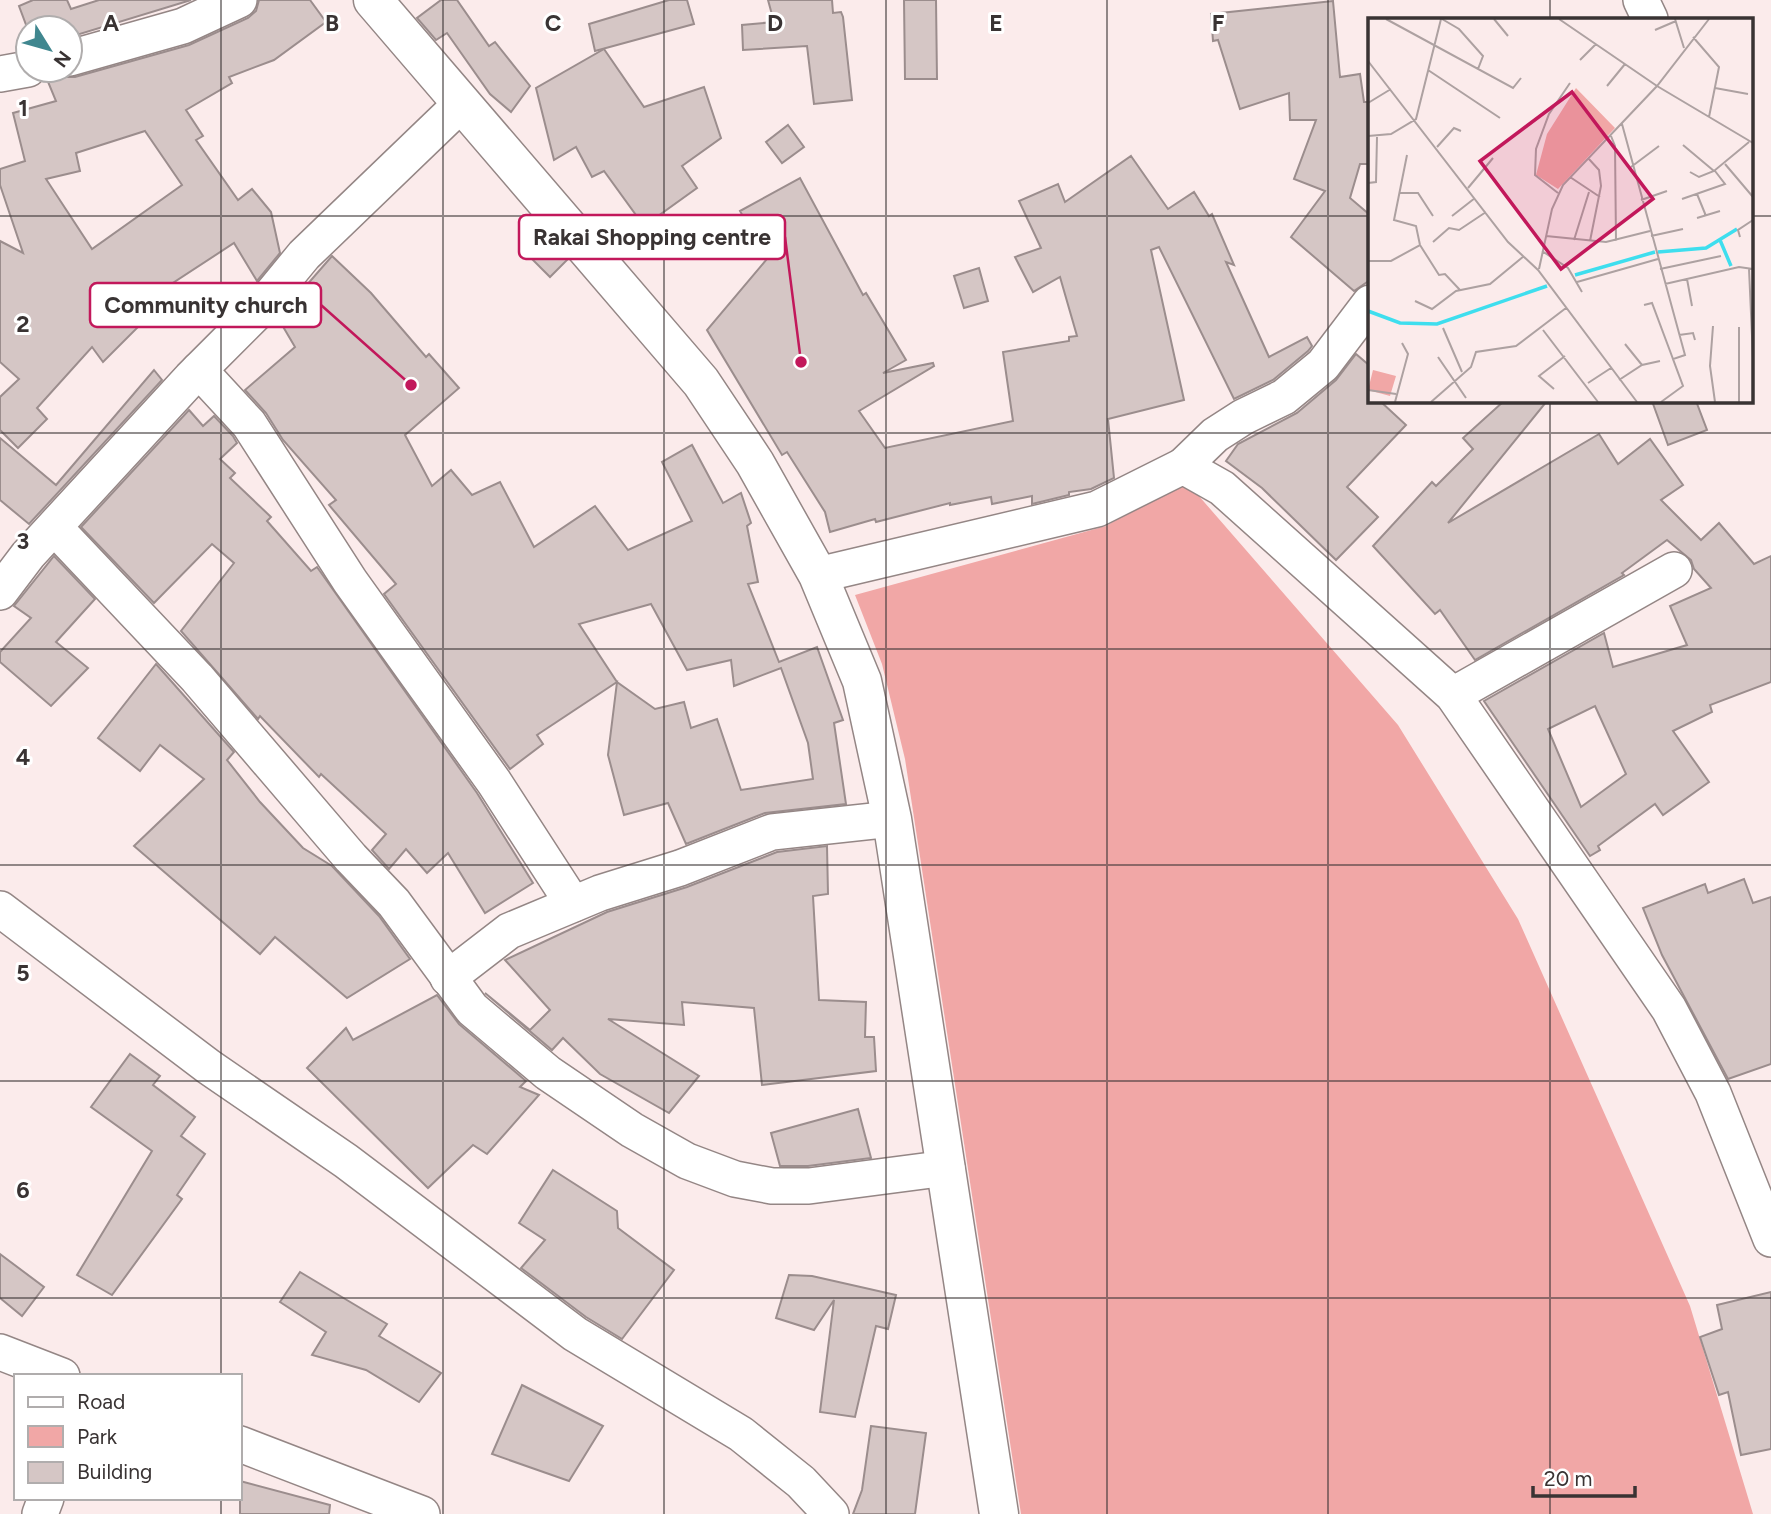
<svg xmlns="http://www.w3.org/2000/svg" width="1771" height="1514" font-family="Figtree,sans-serif">
	<rect width="100%" height="100%" fill="#fbebeb"/>
	<path fill="#f1a7a6" d="M1185 480 1398 725 1518 919 1690 1306 1753 1514H1021L905 759 882 664 855 595 1106 526Z"/>
	<g fill="#d5c6c5" stroke="#9b8d8d" stroke-width="2" fill-rule="evenodd">
		<path d="M33 0H67L71 9 99 0H191L70 37V28L28 30 19 6Z"/>
		<path d="M259 0H310L326 22 274 60 229 77 232 83 186 110 203 136 196 140 238 200 252 189 271 212 280 253 257 281 234 243 130 311 141 324 103 362 92 347 37 408 47 419 18 448 0 430V397L19 379 0 362V241L23 253 0 185V169L25 161 13 113 56 101 46 77 48 70H54L64 77H75L189 45 248 18 256 11ZM145 131 182 185 92 249 46 179 80 171 76 153Z"/>
		<path d="M441 0H457L489 46 495 42 530 86 511 112 490 94 447 33 436 40 417 18Z"/>
		<path d="M669 0H687L694 24 595 51 589 24Z"/>
		<path d="M768 0H832L833 13 841 12 843 17 852 100 814 104 807 46 743 50 742 25 774 22Z"/>
		<path d="M904 0H936L937 79H905Z"/>
		<path d="M1333 1 1340 77 1360 74 1364 102H1370V164H1360L1350 198 1370 215V280L1354 291 1291 237 1325 191 1294 179 1316 120H1290L1289 93 1240 109 1218 40 1213 41 1211 14Z"/>
		<path d="M604 49 644 107 704 87 721 138 682 166 697 188 644 226 604 171 592 177 576 147 554 160 536 88Z"/>
		<path d="M788 125 804 147 782 163 766 142Z"/>
		<path d="M1131 156 1168 209 1194 192 1209 216 1212 214 1234 265 1226 262 1269 357 1307 337 1312 346 1308 351 1273 380 1234 399 1159 247 1151 250 1184 400 1108 419 1114 478 1091 489 1069 492V495L1032 504V496L992 504 991 497 950 505V503L876 522 875 519 830 532 825 512 787 452 782 455 707 330 767 259 740 211 800 178 863 295 866 293 906 360 883 373 933 363 934 366 859 411 885 448 1013 421 1003 352 1069 341V337L1077 336 1060 277 1033 292 1015 257 1041 248 1019 201 1058 184 1065 202Z"/>
		<path d="M546 235 567 260 550 277 527 254Z"/>
		<path d="M332 256 371 293 426 357 429 354 459 388 405 435 432 486 451 470 472 495 500 482 534 547 595 506 628 550 692 521 662 462 692 445 723 503 741 493 751 523 747 526 758 582 748 584 779 662 817 647 843 720 834 723 846 804 765 813 686 844 668 803 624 815 608 755 617 682 537 735 543 744 510 769 384 594 396 584 329 505 336 500 283 440 266 413 245 390 295 347 278 318ZM651 604 687 670 731 660 734 686 781 668 808 743 813 779 741 790 717 719 691 728 684 702 655 709 617 682 579 624Z"/>
		<path d="M979 268 988 301 964 308 954 276Z"/>
		<path d="M1356 354 1370 366V401H1380L1406 425 1347 487 1378 517 1336 560 1262 488 1226 461 1238 444 1297 413 1336 380Z"/>
		<path d="M154 370 162 380 29 524 0 500V438L56 485Z"/>
		<path d="M1504 401H1547L1448 523 1599 434 1618 464 1650 439 1683 485 1661 500 1701 540 1719 523 1754 564 1771 556V682L1710 705 1712 712 1673 731 1709 782 1663 815 1655 804 1598 846 1600 850 1590 856 1484 701 1604 633 1613 667 1687 645 1670 606 1711 588 1694 569 1691 560 1667 540 1622 573 1624 575 1475 660 1440 610 1435 614 1373 546 1432 482 1436 486 1473 449 1463 438ZM1595 706 1626 774 1581 807 1548 729Z"/>
		<path d="M1652 401H1696L1707 430 1668 445Z"/>
		<path d="M189 410 203 426 214 416 233 436 237 443 220 459 235 473 230 478 271 517 267 521 311 571 317 567 477 793 533 883 485 913 448 853 427 873 406 849 389 869 372 850 386 834 321 774 319 777 260 716 258 719 181 631 234 563 212 544 154 603 81 527Z"/>
		<path d="M54 556 95 599 56 642 88 668 51 706 0 662V652L31 618 14 606Z"/>
		<path d="M156 664 234 752 227 760 260 802 303 848 332 866 379 916 410 959 347 998 275 937 260 954 134 846 204 779 160 745 140 771 98 738Z"/>
		<path d="M827 846 828 894 813 896 819 1000 866 1002 865 1037H874L876 1071 762 1085 754 1008 682 1002 684 1025 608 1019 699 1076 669 1113 600 1074 563 1038 552 1050 485 993 530 1030 550 1010 505 960 607 912 687 887 777 852Z"/>
		<path d="M1744 879 1753 903 1771 897V1064L1728 1079 1662 955 1643 908 1705 884 1708 893Z"/>
		<path d="M437 995 459 1024 526 1081 520 1087 539 1095 487 1154 473 1145 428 1188 307 1068 346 1028 353 1040Z"/>
		<path d="M130 1054 160 1076 153 1085 195 1117 181 1136 205 1154 177 1195 182 1199 112 1295 77 1275 152 1151 91 1107Z"/>
		<path d="M858 1109 871 1158 808 1166H780L771 1133Z"/>
		<path d="M553 1170 617 1211 618 1228 674 1270 622 1339 586 1317 521 1268 545 1240 519 1223Z"/>
		<path d="M0 1254 44 1287 22 1316 0 1298Z"/>
		<path d="M300 1272 387 1324 379 1336 441 1373 419 1402 366 1370 312 1355 326 1332 280 1302Z"/>
		<path d="M789 1275 812 1276 896 1295 888 1329 876 1326 855 1417 820 1412 834 1300 814 1330 776 1318Z"/>
		<path d="M1771 1292V1449L1741 1455 1728 1392 1719 1395 1700 1337 1722 1329 1717 1305Z"/>
		<path d="M522 1385 603 1426 569 1481 492 1454Z"/>
		<path d="M871 1426 926 1433 915 1514H853L862 1490Z"/>
		<path d="M240 1481 330 1505 329 1514H240Z"/>
	</g>
	<g fill="none" stroke-linecap="round" stroke-linejoin="round">
		<g stroke="#948685" stroke-width="38">
			<g id="minor">
				<path d="M1641 0 1650 19"/>
				<path d="M70 58 183 26 239 0"/>
				<path d="M0 74 28 69"/>
				<path d="M199 370 249 424 350 581 494 782 573 904"/>
				<path d="M1183 466 1215 435 1243 417 1284 397 1323 365 1370 303"/>
				<path d="M55 528 197 678 351 858 394 903 472 1009 548 1073 632 1130 687 1161 735 1179 772 1186H809L947 1168"/>
				<path d="M818 575 1097 509 1183 466 1222 488 1453 695 1669 1009 1713 1093 1771 1239"/>
				<path d="M0 592 28 555 191 378 257 312 304 255 462 103"/>
				<path d="M1453 695 1674 570"/>
				<path d="M0 909 209 1067 346 1161 575 1334 741 1434 801 1482 831 1514"/>
				<path d="M448 978 509 931 600 893 680 868 772 832 892 819"/>
				<path d="M0 1352 62 1376"/>
				<path d="M240 1444 422 1514"/>
				<path d="M40 1514 46 1498"/>
			</g>
		</g>
		<g stroke="#948685" stroke-width="41">
			<path id="tertiary" d="M373 0 701 382 755 463 818 575 862 681 892 819 999 1514"/>
		</g>
		<use href="#minor" stroke="#fff" stroke-width="35"/>
		<use href="#tertiary" stroke="#fff" stroke-width="38"/>
	</g>
	<path fill="none" stroke="#393333" stroke-width="2" stroke-opacity="0.55" d="M221 0V1376M443 0V1514M664 0V1514M886 0V1514M1107 0V1514M1328 0V1514M1550 0V19M0 216H1370M1752 216H1771M1550 401V1514M0 433H1771M0 649H1771M0 865H1771M0 1081H1771M0 1298H1771M221 1498V1514"/>
	<g transform="translate(1368 18)">
		<rect width="385" height="385" fill="#fbebeb"/>
		<path d="M208 70 247 110 190 171 168 157 179 116ZM5 352 28 358 22 378 0 372Z" fill="#f1a7a6"/>
		<path fill="none" stroke="#3edeee" stroke-width="3.5" d="M352 222 363 248M290 234 338 230 369 211M207 257 287 234M0 293 32 305 69 306 179 268"/>
		<path fill="none" stroke="#ada1a1" stroke-width="2" d="M18 1 145 70 153 60M74 1 91 11 115 38 110 51M126 1 140 18M191 1 289 68 385 125M307 1 316 30M287 12 308 3M325 19 351 49 341 99M212 42 228 26M0 43 140 224 170 252 269 384M60 52 132 100M239 68 257 46M347 70 380 76M0 85 23 71M254 106 317 337 305 341 315 368 293 384M0 118 23 116 48 101 73 1M243 118 247 128 248 223M315 127 346 153M69 129 86 110 93 113M39 137 26 202 48 208 52 227M220 140 231 152 233 168 222 223M357 146 385 179M263 149 291 128M322 154 331 159 346 153 381 124M202 159 232 179M0 165 8 164 9 119M100 170 125 140M32 175H50L65 198M190 175 167 157 168 131 181 96 202 65M329 176 338 198M314 181 357 166 347 153M273 182 299 173M84 198 107 180M329 200 352 193M178 218 238 224 282 213M283 218 315 211M372 219 370 212 385 202M206 222 221 174M65 224 81 210 91 212 118 194M174 233 200 250 214 274M0 243H23L52 227 71 257 77 256 92 272M171 251 184 191 195 167 289 68 341 1M292 251 353 238M381 251 385 340M319 261 324 288M209 264 290 241M297 266 371 249 385 251M47 283 64 291 88 273 122 266 156 238M276 287 284 285 305 341M345 308 342 348 347 384M75 310 94 354M175 312 230 384M311 317 325 315 327 322M257 326 274 347M70 339 98 380M251 362 274 347 292 343M220 365 243 350M186 371 171 358 197 338M0 372 28 376M27 384 40 336 34 325M63 384 103 349 108 334 148 328 198 290M371 384V309"/>
		<path fill="#c2185b" fill-opacity="0.15" stroke="#c2185b" stroke-width="3.5" d="M204 74 285 181 193 251 112 143Z"/>
		<rect width="385" height="385" fill="none" stroke="#393333" stroke-width="3.5"/>
	</g>
	<g font-size="23" text-anchor="middle" font-weight="bold" fill="#393333" stroke="#fff" stroke-width="6" stroke-linejoin="round" paint-order="stroke">
		<text x="111" y="31">A</text>
		<text x="332" y="31">B</text>
		<text x="553" y="31">C</text>
		<text x="775" y="31">D</text>
		<text x="996" y="31">E</text>
		<text x="1218" y="31">F</text>
		<text x="23" y="116">1</text>
		<text x="23" y="332">2</text>
		<text x="23" y="549">3</text>
		<text x="23" y="765">4</text>
		<text x="23" y="981">5</text>
		<text x="23" y="1198">6</text>
	</g>
	<path fill="none" stroke="#c2185b" stroke-width="2.5" d="M801 362L785 237M411 385L321 305"/>
	<g fill="#c2185b" stroke="#fff" stroke-width="2.5">
		<circle cx="801" cy="362" r="7"/>
		<circle cx="411" cy="385" r="7"/>
	</g>
	<g fill="#fff" stroke="#c2185b" stroke-width="2.5">
		<rect x="519" y="215" width="266" height="44" rx="7"/>
		<rect x="90" y="283" width="231" height="44" rx="7"/>
	</g>
	<g font-size="23" text-anchor="middle" font-weight="bold" fill="#393333">
		<text x="652" y="245">Rakai Shopping centre</text>
		<text x="206" y="313">Community church</text>
	</g>
	<rect x="14" y="1374" width="228" height="126" fill="#ffffff" stroke="#b0adad" stroke-width="2"/>
	<rect x="28" y="1397" width="35" height="10" fill="#ffffff" stroke="#b0adad" stroke-width="2"/>
	<text x="77" y="1409" font-size="21" fill="#393333">Road</text>
	<rect x="28" y="1426" width="35" height="21" fill="#f1a7a6" stroke="#b0adad" stroke-width="2"/>
	<text x="77" y="1444" font-size="21" fill="#393333">Park</text>
	<rect x="28" y="1462" width="35" height="21" fill="#d5c6c5" stroke="#b0adad" stroke-width="2"/>
	<text x="77" y="1479" font-size="21" fill="#393333">Building</text>
	<g transform="translate(49 49) rotate(127)"><circle r="33" fill="#ffffff" stroke="#b0adad" stroke-width="2"/>
	<path d="M0-5L12 26L0 18L-12 26Z" fill="#40878f"/>
	<text y="-10" font-size="19" font-weight="bold" text-anchor="middle" fill="#393333">N</text>
	</g>
	<path d="M1533 1486v10h102v-10" fill="none" stroke="#393333" stroke-width="3.5"/>
	<text x="1544" y="1486" font-size="21" fill="#393333" stroke="#ffffff" stroke-width="5" paint-order="stroke">20 m</text>
</svg>
